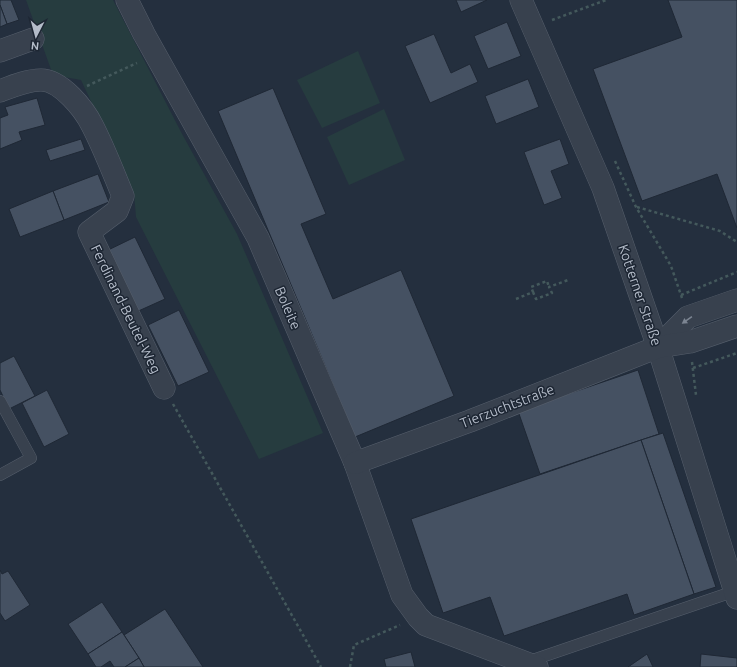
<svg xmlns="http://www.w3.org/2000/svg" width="737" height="667" font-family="Ubuntu,sans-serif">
	<rect width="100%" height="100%" fill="#242f3e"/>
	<g fill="#263c3f">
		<path d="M26 0H113L181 132 237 234 323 433 259 459 136 217 134 193 81 80 53 75Z"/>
		<path d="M358 51 380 103 322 128 297 80Z"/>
		<path d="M384 109 405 160 349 185 327 137Z"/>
	</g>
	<g fill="#455162" stroke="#1f2835">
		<path d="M0 0H11L19 20 7 24 0 5Z"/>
		<path d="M456 0H487L461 12Z"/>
		<path d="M668 0H737V228L717 174 642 201 593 69 682 37Z"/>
		<path d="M0 5 7 24 0 27Z"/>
		<path d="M507 22 521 56 488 69 474 36Z"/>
		<path d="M434 34 451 73 470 64 478 82 430 103 405 46Z"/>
		<path d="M528 79 539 107 496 124 485 96Z"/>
		<path d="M273 88 326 214 301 224 333 299 401 270 454 396 355 437 218 111Z"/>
		<path d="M37 98 45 125 19 132 22 140 0 149V118L8 115 5 107Z"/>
		<path d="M81 139 85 150 50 161 46 150Z"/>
		<path d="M560 139 569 164 551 171 562 198 544 205 524 152Z"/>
		<path d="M98 174 109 202 64 220 53 191Z"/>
		<path d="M53 191 64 220 20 237 9 209Z"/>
		<path d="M135 237 165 299 134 313 104 252Z"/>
		<path d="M179 310 209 372 178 386 148 325Z"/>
		<path d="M14 356 35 396 9 409 0 390V363Z"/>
		<path d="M638 370 659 434 540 474 518 411Z"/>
		<path d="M47 390 69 434 44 447 22 403Z"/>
		<path d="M663 433 716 587 694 594 641 440Z"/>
		<path d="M641 440 694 594 634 615 627 594 504 636 490 597 443 613 411 519Z"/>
		<path d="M0 570 2 574 8 571 30 605 5 621 0 613Z"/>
		<path d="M102 602 122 632 88 654 68 624Z"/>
		<path d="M165 609 203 667H144L139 658 124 635Z"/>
		<path d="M122 632 139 658 125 667H114L110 661 101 667H96L88 654Z"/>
		<path d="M411 652 415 667H386L384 659Z"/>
		<path d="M647 654 653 667H628Z"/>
		<path d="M701 654 737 658V667H700Z"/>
		<path d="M139 658 144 667H125Z"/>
	</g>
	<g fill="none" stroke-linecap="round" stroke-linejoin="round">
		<g stroke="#565f6c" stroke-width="12">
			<g id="lane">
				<path d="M0 401 31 458 0 475"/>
				<path d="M527 662 735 591"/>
			</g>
		</g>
		<g stroke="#565f6c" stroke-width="23">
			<g id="street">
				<path d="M127 0 144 34 258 238 355 463 402 595 418 617 426 625 537 667"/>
				<path d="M521 0 603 188 658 347 737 598"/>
				<path d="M0 51 33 39"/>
				<path d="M0 91C13 86 27 80 41 80 61 80 84 109 92 125 104 148 113 172 123 196L117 211 89 232 164 388"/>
				<path d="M658 347 688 317 737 300"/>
				<path d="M355 463 470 421 658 347 690 342 737 326"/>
			</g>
		</g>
		<g stroke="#44595c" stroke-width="2.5" stroke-dasharray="3 3" stroke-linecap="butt">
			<path d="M552 20 606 0"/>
			<path d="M87 86 137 63"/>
			<path d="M615 161 636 207 671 266 682 298"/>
			<path d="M637 207 720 231 737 242"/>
			<path d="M533 292 536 299 552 293 549 287 568 280"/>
			<path d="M681 295 737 272"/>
			<path d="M516 299 533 292 531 287 547 281 549 287"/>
			<path d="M692 362 696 395"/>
			<path d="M693 368 737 353"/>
			<path d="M173 404 321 667"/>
			<path d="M350 667 354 645 400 625"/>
		</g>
		<use href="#lane" stroke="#38414e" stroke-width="11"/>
		<use href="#street" stroke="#38414e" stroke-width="22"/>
	</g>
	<defs><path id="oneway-solid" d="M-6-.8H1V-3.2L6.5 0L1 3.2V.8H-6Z"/></defs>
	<use fill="#7c8592" href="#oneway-solid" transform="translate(687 320) rotate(145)"/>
	<g text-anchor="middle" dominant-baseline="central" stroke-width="3" stroke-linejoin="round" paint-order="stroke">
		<g font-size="14" fill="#b4bcc9" stroke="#1d2633">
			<text transform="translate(640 295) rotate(71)">Kotterner Straße</text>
			<text transform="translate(288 308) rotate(67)">Boleite</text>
			<text transform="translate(126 309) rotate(64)">Ferdinand-Beutel-Weg</text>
			<text transform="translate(507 406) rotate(-21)">Tierzuchtstraße</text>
		</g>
	</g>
	<g transform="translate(36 36) rotate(186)" stroke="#1d2633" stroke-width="3" paint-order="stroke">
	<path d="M0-3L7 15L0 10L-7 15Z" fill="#b4bcc9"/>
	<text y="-6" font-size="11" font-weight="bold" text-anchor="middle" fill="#b4bcc9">N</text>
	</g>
</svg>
